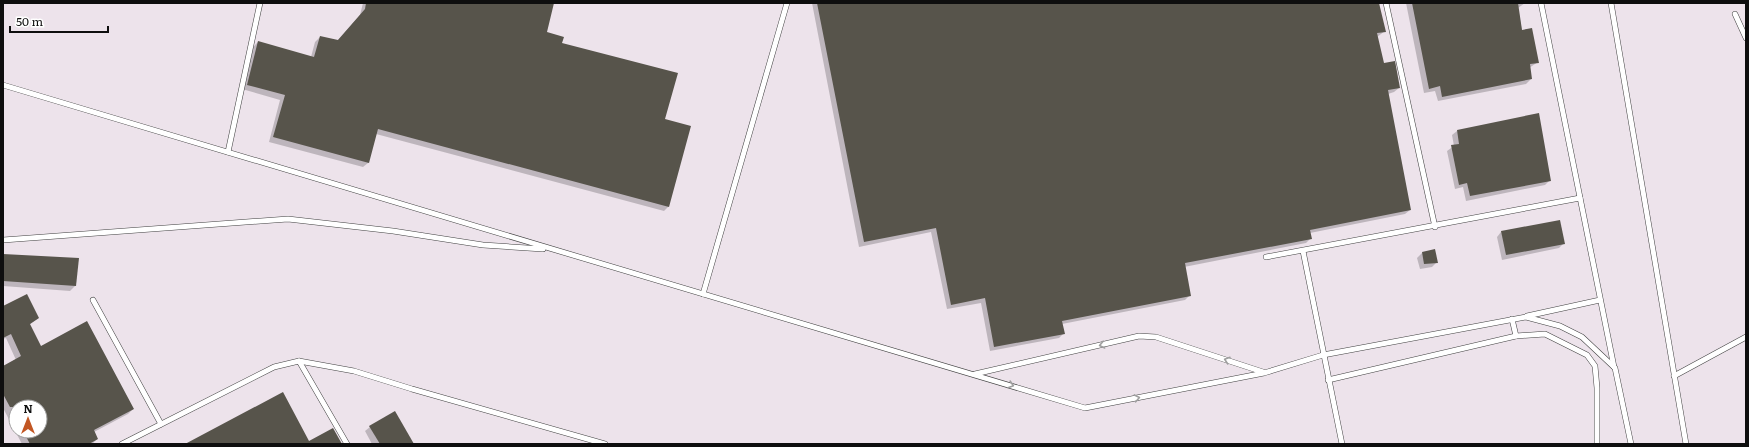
<svg xmlns="http://www.w3.org/2000/svg" width="1749" height="447" font-family="Literata,serif">
	<rect width="100%" height="100%" fill="#fcfff0"/>
	<path fill="#ede3eb" fill-rule="evenodd" d="M3 3H1746V444H3ZM16 407H40V431H16Z"/>
	<g fill="#0003" fill-rule="evenodd">
		<path d="M363 3H553L546 33 663 120 668 207 664 211 376 134 368 163 363 167 269 142 280 100 242 89 253 47 258 42 311 57 315 42 320 37 337 41 360 15Z"/>
		<path d="M812 3H1378L1385 31 1377 37 1383 64 1399 88 1394 92 1388 94 1410 210 1405 214 1310 233 1311 238 1306 243 1184 267 1190 295 1185 300 1062 324 1064 333 1059 338 990 351 981 303 947 309 931 232 859 247Z"/>
		<path d="M1406 3H1525L1518 8 1522 31 1538 62 1529 68 1531 79 1526 84 1438 101 1435 91 1424 93Z"/>
		<path d="M1457 131 1550 180 1545 185 1466 201 1463 187 1455 189 1447 151 1454 146 1452 135Z"/>
		<path d="M1501 232 1564 243 1559 248 1502 260 1497 237Z"/>
		<path d="M1434 250 1437 262 1432 267 1420 269 1417 258 1422 253Z"/>
		<path d="M3 255 78 259 75 286 70 291 3 286Z"/>
		<path d="M3 307 38 318 29 325 41 347 133 409 128 414 94 432 97 439 92 444H22L3 408V367L16 360 6 338 3 339ZM16 407H40V431H16Z"/>
		<path d="M370 427 413 444H372L365 431Z"/>
	</g>
	<g fill="#57544b">
		<path d="M366 3H554L547 32 564 37 562 43 678 73 665 119 691 126 669 207 378 129 369 163 273 137 285 95 247 85 258 41 314 57 320 36 338 40 365 9Z"/>
		<path d="M817 3H1379L1386 32 1377 33 1384 63 1395 61 1400 88 1388 90 1411 210 1310 230 1312 239 1185 263 1191 296 1062 321 1065 334 994 347 985 298 951 305 936 228 864 242Z"/>
		<path d="M1412 3H1518L1522 30 1532 28 1539 63 1530 64 1532 79 1442 97 1440 86 1429 89Z"/>
		<path d="M1539 113 1551 181 1470 196 1467 183 1459 185 1451 145 1459 144 1457 130Z"/>
		<path d="M1560 220 1565 244 1506 255 1501 231Z"/>
		<path d="M1435 249 1438 263 1424 264 1422 252Z"/>
		<path d="M3 254 79 258 76 286 3 281Z"/>
		<path d="M27 294 39 318 30 324 41 346 87 321 134 409 94 430 98 439 89 444H30L23 431H40V407H10L3 394V366L21 356 11 334 3 338V306Z"/>
		<path d="M283 392 309 441 333 428 342 444H185Z"/>
		<path d="M395 411 414 444H380L369 426Z"/>
	</g>
	<g fill="none" stroke-linecap="round" stroke-linejoin="round">
		<g stroke="#414141" stroke-width="6">
			<g id="lane">
				<path d="M1386 3 1435 227"/>
				<path d="M1541 3 1614 367"/>
				<path d="M1611 3 1686 444"/>
				<path d="M1735 14 1746 38"/>
				<path d="M3 85 1085 408 1264 373 1323 355 1526 317 1560 326 1582 337 1615 368 1631 444"/>
				<path d="M228 152 260 3"/>
				<path d="M3 240 288 219 393 231 483 245 543 249"/>
				<path d="M1303 251 1342 444"/>
				<path d="M1266 257 1580 198"/>
				<path d="M703 294 787 3"/>
				<path d="M93 300 161 424"/>
				<path d="M1527 316 1600 300"/>
				<path d="M1512 319 1516 336"/>
				<path d="M299 361 347 444"/>
				<path d="M975 374 1139 336 1156 337 1263 372"/>
				<path d="M1674 376 1746 337"/>
				<path d="M1328 380 1516 336 1545 334 1587 355 1595 366 1597 388V444"/>
				<path d="M122 444 274 367 299 361 354 371 412 389 605 444"/>
			</g>
		</g>
		<use href="#lane" stroke="#fff" stroke-width="5"/>
	</g>
	<defs><path id="oneway-chevron" d="M-2-3.5L2.5 0L-2 3.5" fill="none" stroke-width="1.6" stroke-linecap="round" stroke-linejoin="round"/></defs>
	<g stroke="#9f9f9f">
		<use href="#oneway-chevron" transform="translate(1102 345) rotate(167)"/>
		<use href="#oneway-chevron" transform="translate(1227 360) rotate(-162)"/>
		<use href="#oneway-chevron" transform="translate(1011 385) rotate(17)"/>
		<use href="#oneway-chevron" transform="translate(1137 398) rotate(-11)"/>
	</g>
	<rect width="1749" height="447" fill="none" stroke="#0e0e0e" stroke-width="8"/>
	<g transform="translate(28 419)"><circle r="19" fill="#ffffff" stroke="#9f9f9f"/>
	<path d="M0-3L7 15L0 10L-7 15Z" fill="#c25623"/>
	<text y="-6" font-size="11" font-weight="bold" text-anchor="middle" fill="#0e0e0e">N</text>
	</g>
	<path d="M10 26v6h98v-6" fill="none" stroke="#0e0e0e" stroke-width="2"/>
	<text x="16" y="26" font-size="12" fill="#0e0e0e" stroke="#ffffff" stroke-width="3" paint-order="stroke">50 m</text>
</svg>
